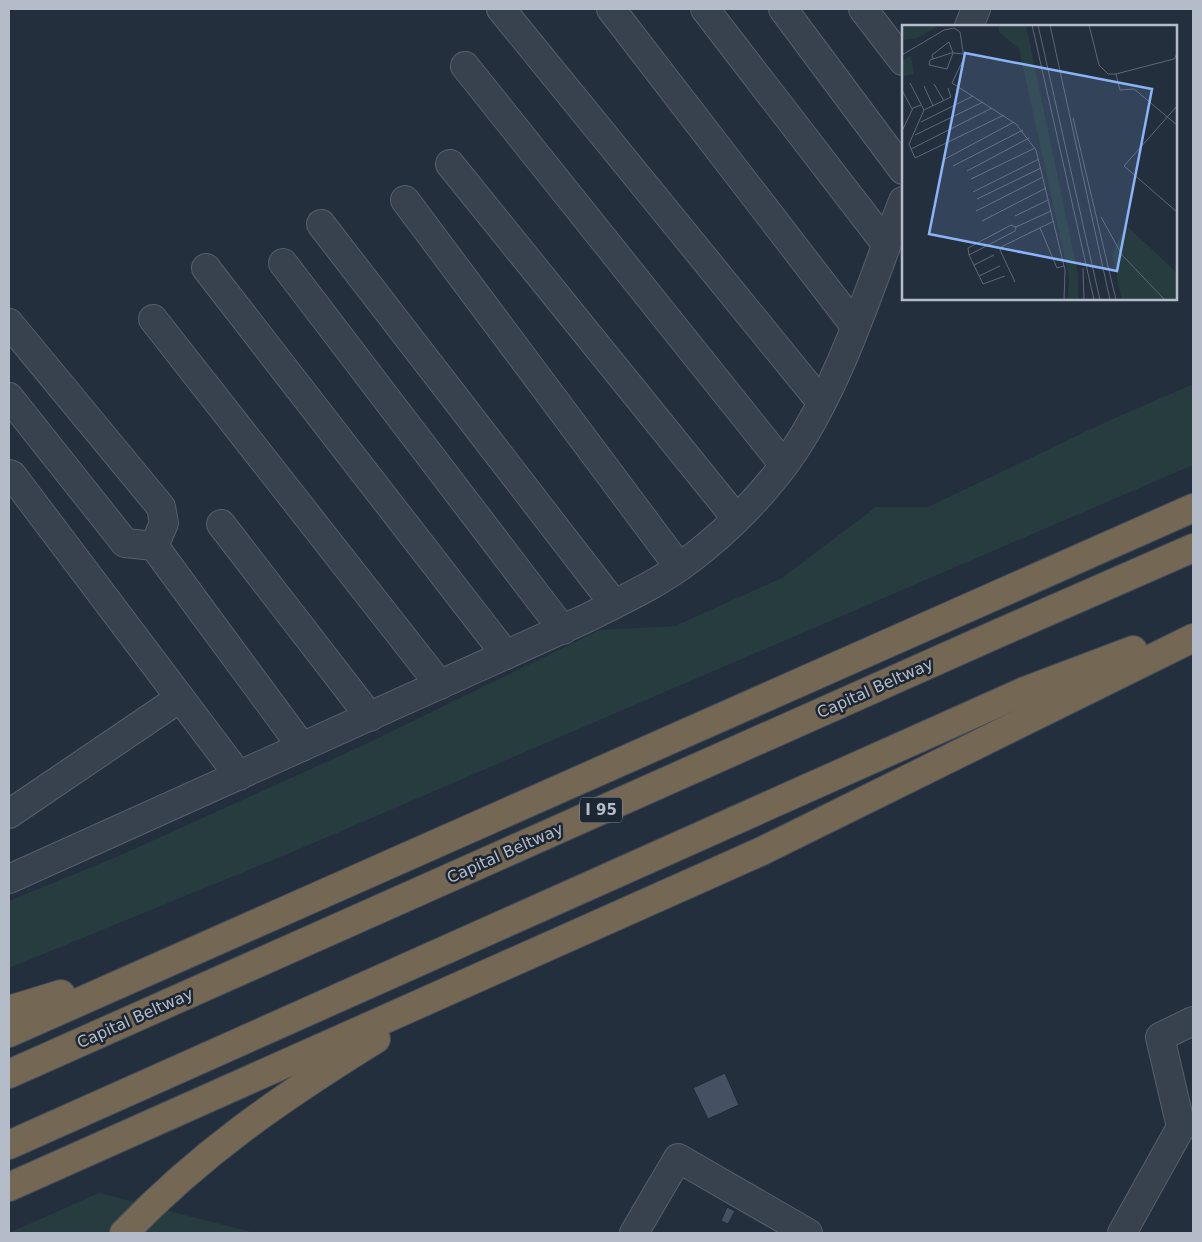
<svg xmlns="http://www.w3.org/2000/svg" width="1202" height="1242" font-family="'DejaVu Sans',sans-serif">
	<rect width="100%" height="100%" fill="#242f3e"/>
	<g fill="#263c3f">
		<path d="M1193 384V465L290 853 9 968V901L121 855 368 743 600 630 675 626 782 578 876 507H928L1106 422Z"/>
		<path d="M99 1193 255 1233H9Z"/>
	</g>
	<g fill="#455162" stroke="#1f2835">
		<path d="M725 1073 739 1105 708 1119 693 1088Z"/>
		<path d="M727 1207 735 1211 728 1224 721 1221Z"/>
	</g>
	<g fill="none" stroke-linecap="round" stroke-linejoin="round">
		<g stroke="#565f6c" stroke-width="30">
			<g id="minor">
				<path d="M501 9 821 402"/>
				<path d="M611 9 855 326"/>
				<path d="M705 9 886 244"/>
				<path d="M783 9 903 170"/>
				<path d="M863 9 903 61"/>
				<path d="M969 26 976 9"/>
				<path d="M465 66 784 465"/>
				<path d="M450 164 736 518"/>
				<path d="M405 200 679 567"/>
				<path d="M321 224 614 604"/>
				<path d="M283 263 563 630"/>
				<path d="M206 268 506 655"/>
				<path d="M153 319 440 685"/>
				<path d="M9 323 161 507 164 523 154 546 302 747"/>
				<path d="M9 397 125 543 154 546"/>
				<path d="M9 474 12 475 239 776"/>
				<path d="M221 524 370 717"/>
				<path d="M9 814 180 698"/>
				<path d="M9 879 587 618C622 600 658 584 689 560 727 532 768 490 794 451 843 377 871 283 903 201"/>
				<path d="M634 1233 678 1158 808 1233"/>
				<path d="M1122 1233 1181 1127 1160 1037 1193 1021"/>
			</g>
		</g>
		<g stroke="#434c59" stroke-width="30">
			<g id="highway">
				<path d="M9 1010 61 994"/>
				<path d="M9 1033 1193 508"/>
				<path d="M9 1074 999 633 1193 548"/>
				<path d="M9 1145 1027 690 1133 650"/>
				<path d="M9 1187 762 851 1193 638"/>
				<path d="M124 1233C202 1152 281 1098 376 1039"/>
			</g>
		</g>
		<use href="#minor" stroke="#38414e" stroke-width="28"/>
		<use href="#highway" stroke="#746855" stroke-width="28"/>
	</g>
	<g text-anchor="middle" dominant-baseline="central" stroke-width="5" stroke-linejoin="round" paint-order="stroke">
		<rect fill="#1d2633" stroke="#878f9c" stroke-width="1" x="580" y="797.5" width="42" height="25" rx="4"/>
		<g font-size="15" font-weight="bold" fill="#b4bcc9">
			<text x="601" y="810">I 95</text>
		</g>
		<g font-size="16" fill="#b4bcc9" stroke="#1d2633">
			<text transform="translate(875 688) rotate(-24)">Capital Beltway</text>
			<text transform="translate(505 853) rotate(-24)">Capital Beltway</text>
			<text transform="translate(135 1018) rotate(-24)">Capital Beltway</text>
		</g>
	</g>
	<g transform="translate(902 25)">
		<rect width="275" height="275" fill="#242f3e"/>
		<path d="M0 0H38L15 13 0 15ZM97 0H124L176 249V275H166L167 252 117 24 97 7ZM9 31 12 49 0 51V36ZM224 200 275 248V275H220L210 229Z" fill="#263c3f"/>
		<path fill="none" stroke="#5e6776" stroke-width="1" d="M130 0 192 275M136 0 198 275M148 0 208 275M187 0 197 40 206 49H214M275 29 272 34 214 49 218 65 232 64 275 100M0 30 42 5 52 3 58 7 62 33 50 58 114 99 134 125 163 245 162 275M31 34 30 30 47 17 51 28 45 44 27 40 28 35 49 28H51L62 29M8 58 22 85 7 119 13 133 102 90M32 59 42 76M22 61 31 81M0 65 10 84M275 81 222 141 275 187M22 85 49 72 46 63M171 93 214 275M19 97 71 71M0 106 11 83 19 80M13 110 81 77M9 124 90 83M43 134 112 97M51 141 121 105M65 146 127 113M69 154 133 123M71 167 137 134M75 174 139 143M74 186 141 152M113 191 146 175M199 192 220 230 263 275M80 196 144 163M138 203 155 243 162 241M67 230 66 223 109 200 114 202 149 186M72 240 92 230M181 243 182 275M77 251 98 241M103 251 81 259 67 230 113 206 114 202M113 257 98 225 99 222 152 196"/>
		<path fill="#8ab4f8" fill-opacity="0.15" stroke="#8ab4f8" stroke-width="2.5" d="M63 28 250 64 215 246 27 209Z"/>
		<rect width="275" height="275" fill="none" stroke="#b4bcc9" stroke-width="2.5"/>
	</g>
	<rect width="1202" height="1242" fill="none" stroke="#b4bcc9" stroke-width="20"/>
</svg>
